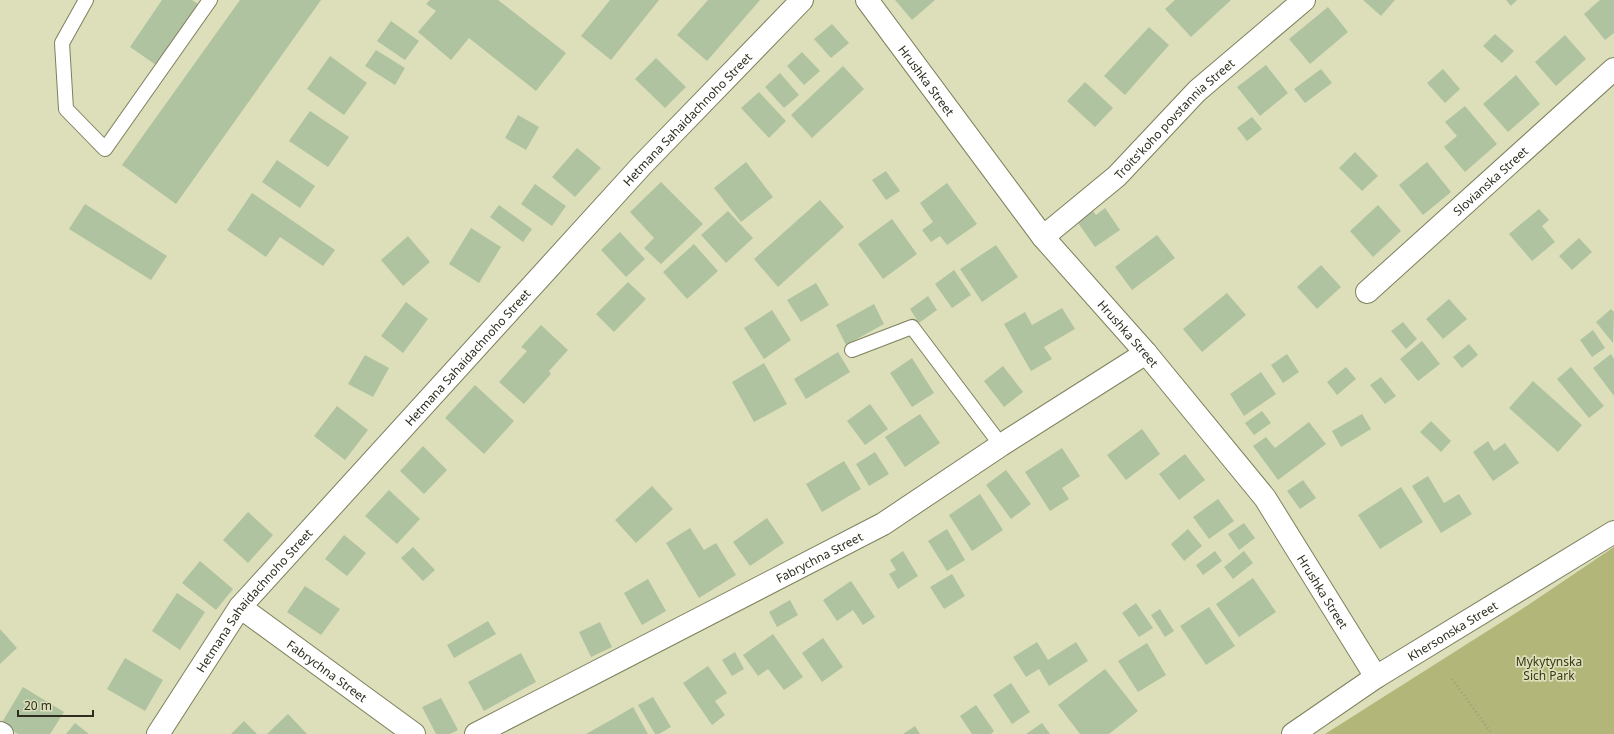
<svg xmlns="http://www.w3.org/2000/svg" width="1614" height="734" font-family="'Noto Sans',sans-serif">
	<rect width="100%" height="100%" fill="#dcdfb9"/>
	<path fill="#b2b779" d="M1614 547V734H1325L1519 611Z"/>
	<g fill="#b0c3a1">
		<path d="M162 0H192L198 4 156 65 130 47Z"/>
		<path d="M240 0H321L176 204 122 165Z"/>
		<path d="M430 0H498L566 53 536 91 469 38 451 60 418 32 436 11 426 4Z"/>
		<path d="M610 0H659L611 60 581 36Z"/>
		<path d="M708 0H760L707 61 677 35Z"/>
		<path d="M895 0H935L912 20Z"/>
		<path d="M1175 0H1231L1191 37 1165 9Z"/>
		<path d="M1363 0H1395L1381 16Z"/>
		<path d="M1506 0H1517L1511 6Z"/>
		<path d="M1600 0H1614V33L1605 40 1584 14Z"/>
		<path d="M1328 7 1348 32 1310 64 1289 39Z"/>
		<path d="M391 21 419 41 405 60 377 41Z"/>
		<path d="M832 24 849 43 831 58 814 39Z"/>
		<path d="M1149 27 1169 45 1125 95 1104 76Z"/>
		<path d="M1495 34 1514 51 1502 63 1483 46Z"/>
		<path d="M1565 35 1586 59 1556 86 1535 62Z"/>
		<path d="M376 50 405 68 395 85 365 66Z"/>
		<path d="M802 52 820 71 804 85 787 66Z"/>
		<path d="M330 56 367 83 344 115 307 89Z"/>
		<path d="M656 58 686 87 665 108 635 79Z"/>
		<path d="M1266 65 1288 93 1260 116 1237 87Z"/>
		<path d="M843 66 864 89 812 138 791 115Z"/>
		<path d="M1321 69 1332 83 1305 103 1294 89Z"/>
		<path d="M1443 69 1460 89 1445 103 1427 83Z"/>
		<path d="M780 73 799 95 784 108 765 87Z"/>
		<path d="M1516 75 1540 104 1508 132 1483 104Z"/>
		<path d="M1085 82 1113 108 1095 127 1067 101Z"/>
		<path d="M759 92 786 121 769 138 741 108Z"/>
		<path d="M1465 106 1497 144 1465 172 1444 147 1457 136 1445 122Z"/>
		<path d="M310 111 349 137 328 167 289 141Z"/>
		<path d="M518 115 539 127 526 150 505 138Z"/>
		<path d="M1252 117 1262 129 1247 141 1237 128Z"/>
		<path d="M577 148 601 168 575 197 552 177Z"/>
		<path d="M1355 152 1378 176 1362 191 1339 168Z"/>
		<path d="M277 160 315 186 300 208 262 182Z"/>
		<path d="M746 162 773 197 741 222 714 188Z"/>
		<path d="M1427 162 1451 192 1423 215 1399 185Z"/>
		<path d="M886 171 900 191 886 200 872 180Z"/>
		<path d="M661 182 703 224 661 264 644 248 654 238 630 212Z"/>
		<path d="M947 183 977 224 947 245 940 236 931 242 922 230 933 222 920 203Z"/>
		<path d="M535 184 566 206 552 226 521 204Z"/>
		<path d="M252 193 335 250 323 266 280 237 266 257 227 230Z"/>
		<path d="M820 200 844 227 778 287 754 259Z"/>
		<path d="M85 204 167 256 151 280 69 229Z"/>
		<path d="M499 205 532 229 523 242 490 217Z"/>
		<path d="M1378 205 1401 231 1373 257 1350 231Z"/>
		<path d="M1105 208 1120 230 1095 247 1076 220 1092 210 1096 215Z"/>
		<path d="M1539 209 1549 220 1542 226 1555 242 1532 261 1509 234Z"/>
		<path d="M728 211 753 238 726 263 701 235Z"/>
		<path d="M892 219 917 254 883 279 858 244Z"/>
		<path d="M471 228 501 247 479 283 449 264Z"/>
		<path d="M620 232 645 259 626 277 601 250Z"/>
		<path d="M1157 235 1175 258 1132 290 1115 267Z"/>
		<path d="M408 236 430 262 403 286 381 260Z"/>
		<path d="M1579 238 1592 252 1572 270 1559 256Z"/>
		<path d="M694 244 718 271 687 299 663 272Z"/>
		<path d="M996 245 1018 277 982 302 960 269Z"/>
		<path d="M1321 265 1341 287 1317 309 1297 287Z"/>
		<path d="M954 270 971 295 952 308 935 284Z"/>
		<path d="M628 282 646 299 614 332 596 314Z"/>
		<path d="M816 283 829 305 801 322 787 300Z"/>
		<path d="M1227 293 1246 315 1202 352 1183 329Z"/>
		<path d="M928 296 937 310 919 323 910 309Z"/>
		<path d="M1449 299 1467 319 1443 339 1426 319Z"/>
		<path d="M406 302 428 319 403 353 381 336Z"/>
		<path d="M874 304 884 324 846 345 836 325Z"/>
		<path d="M1062 308 1075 329 1044 347 1052 359 1031 371 1004 324 1025 312 1032 325Z"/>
		<path d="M1611 309 1614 312 1613 343 1596 322Z"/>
		<path d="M772 310 791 340 764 359 744 328Z"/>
		<path d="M1403 322 1417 339 1406 349 1391 331Z"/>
		<path d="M541 325 568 350 549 371 551 374 524 404 499 382 527 351 521 347Z"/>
		<path d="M1593 330 1605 348 1592 357 1580 340Z"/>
		<path d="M1422 341 1440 364 1418 381 1400 359Z"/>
		<path d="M1469 344 1478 355 1462 368 1453 357Z"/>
		<path d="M838 352 850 372 806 399 794 379Z"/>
		<path d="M1287 354 1299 372 1283 383 1271 365Z"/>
		<path d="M1611 354 1614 359V396L1593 368Z"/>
		<path d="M365 355 389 368 373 397 348 384Z"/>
		<path d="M912 358 934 393 912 407 890 373Z"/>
		<path d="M764 363 787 404 754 422 732 382Z"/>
		<path d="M1003 366 1023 392 1004 407 984 381Z"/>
		<path d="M1346 367 1356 379 1337 395 1327 382Z"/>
		<path d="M1571 367 1604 406 1589 418 1557 379Z"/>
		<path d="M1261 372 1276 394 1244 416 1230 394Z"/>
		<path d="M1381 377 1396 396 1385 404 1370 385Z"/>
		<path d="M1533 381 1582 425 1558 452 1509 408Z"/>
		<path d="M475 385 514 421 484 454 445 418Z"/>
		<path d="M870 404 888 429 865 445 847 421Z"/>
		<path d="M337 406 368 430 345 460 314 436Z"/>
		<path d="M1262 411 1271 423 1254 435 1245 423Z"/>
		<path d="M920 414 940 443 905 467 885 437Z"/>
		<path d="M1362 414 1371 429 1341 447 1332 431Z"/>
		<path d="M1431 421 1451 441 1441 452 1420 432Z"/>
		<path d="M1309 422 1326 444 1278 480 1253 446 1266 437 1275 448Z"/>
		<path d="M1142 429 1160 454 1126 480 1107 455Z"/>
		<path d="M1488 441 1494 451 1505 443 1519 463 1493 481 1473 452Z"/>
		<path d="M423 446 447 470 424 494 400 471Z"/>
		<path d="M1062 448 1080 476 1062 488 1069 499 1050 511 1025 472Z"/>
		<path d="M875 452 889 474 869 486 856 464Z"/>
		<path d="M1185 454 1205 480 1179 500 1159 474Z"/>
		<path d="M844 461 861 489 822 512 806 484Z"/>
		<path d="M1006 470 1031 504 1011 519 986 485Z"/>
		<path d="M1428 476 1444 503 1459 494 1472 514 1441 533 1412 486Z"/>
		<path d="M1303 480 1316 498 1300 509 1287 491Z"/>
		<path d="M652 486 673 509 636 543 615 520Z"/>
		<path d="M1401 487 1423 522 1380 549 1358 515Z"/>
		<path d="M389 490 420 519 397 544 365 516Z"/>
		<path d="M980 494 1003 530 972 551 949 515Z"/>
		<path d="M1218 499 1234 521 1209 539 1193 517Z"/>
		<path d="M248 512 273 535 248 563 223 540Z"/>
		<path d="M767 518 784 543 750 566 733 542Z"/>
		<path d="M1244 523 1255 538 1239 550 1228 534Z"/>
		<path d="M690 528 704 550 716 543 736 575 699 598 666 543Z"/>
		<path d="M947 529 965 560 947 571 928 541Z"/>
		<path d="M1188 529 1202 546 1184 561 1171 544Z"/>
		<path d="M344 535 366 553 347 576 325 559Z"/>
		<path d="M413 547 435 570 423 581 401 558Z"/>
		<path d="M903 551 918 576 898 589 889 574 896 570 890 560Z"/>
		<path d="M1215 551 1222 561 1203 575 1196 565Z"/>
		<path d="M1244 551 1253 563 1233 579 1224 567Z"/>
		<path d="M200 561 233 589 216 610 182 583Z"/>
		<path d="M952 574 965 596 944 609 930 587Z"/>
		<path d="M1253 578 1276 612 1239 637 1216 604Z"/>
		<path d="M648 579 666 611 642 625 624 593Z"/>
		<path d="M851 581 875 617 863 625 853 610 837 621 823 600Z"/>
		<path d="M305 586 340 609 321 635 287 612Z"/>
		<path d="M177 593 205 612 180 650 152 631Z"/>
		<path d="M790 600 798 615 777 627 769 612Z"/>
		<path d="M1136 603 1153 628 1139 637 1122 613Z"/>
		<path d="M1209 607 1235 646 1206 665 1180 626Z"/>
		<path d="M1160 609 1174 631 1165 637 1151 615Z"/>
		<path d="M488 621 496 634 454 658 447 645Z"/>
		<path d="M600 622 612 647 591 657 579 632Z"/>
		<path d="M0 629 17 648 0 664Z"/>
		<path d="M773 634 803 677 784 690 768 669 758 676 743 655Z"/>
		<path d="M823 638 843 667 822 682 802 653Z"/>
		<path d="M1037 642 1048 660 1076 642 1088 661 1049 686 1039 669 1026 677 1013 657Z"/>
		<path d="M1147 643 1166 675 1138 692 1118 661Z"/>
		<path d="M735 652 744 669 732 676 722 660Z"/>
		<path d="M521 653 536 682 484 711 468 682Z"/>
		<path d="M125 658 163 680 145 711 107 689Z"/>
		<path d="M708 666 727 693 715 701 725 715 712 725 683 683Z"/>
		<path d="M1105 669 1138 711 1109 734H1080L1058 705Z"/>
		<path d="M1011 683 1030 712 1012 724 993 695Z"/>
		<path d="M23 687 64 712 50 734H18L1 724Z"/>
		<path d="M653 697 671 727 659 734H655L638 705Z"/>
		<path d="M441 698 458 730 450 734H436L422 707Z"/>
		<path d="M976 705 994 731 991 734H972L960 716Z"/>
		<path d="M633 707 648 734H586L618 716Z"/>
		<path d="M288 714 307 734H267Z"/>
		<path d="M244 721 257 734H231Z"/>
		<path d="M75 723 89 734H66Z"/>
		<path d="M1042 723 1050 734H1026Z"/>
		<path d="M915 726 920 734H903Z"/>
	</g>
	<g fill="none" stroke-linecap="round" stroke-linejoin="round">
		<g stroke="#7d805d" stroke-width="16">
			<g id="service">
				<path d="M86 0 62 43 66 109 105 149 210 0"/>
				<path d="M852 350 912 327 1001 445"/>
			</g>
		</g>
		<g stroke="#7d805d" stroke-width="24">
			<g id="minor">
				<path id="s1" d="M867 0 1043 237 1146 353 1265 498 1376 677"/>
				<path id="s2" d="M1043 237 1117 176 1197 91 1304 0"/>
				<path id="s3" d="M1367 292 1614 69"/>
				<path id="s4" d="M240 607 414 734"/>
				<path d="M0 733 2 734"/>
				<path id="s5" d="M158 734 240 607 642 165 802 0"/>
				<path id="s6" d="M476 734 883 524 1001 445 1146 353"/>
			</g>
		</g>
		<g stroke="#7d805d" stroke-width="24">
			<g id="secondary">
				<path id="s7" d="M1293 734 1376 677 1614 532"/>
			</g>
		</g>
		<path stroke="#9b9d7f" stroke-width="2.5" stroke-dasharray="1 3" stroke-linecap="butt" d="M1452 679 1492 734"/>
		<use href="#service" stroke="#fff" stroke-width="14"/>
		<use href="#minor" stroke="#fff" stroke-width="22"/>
		<use href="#secondary" stroke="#fff" stroke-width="22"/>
	</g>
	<g text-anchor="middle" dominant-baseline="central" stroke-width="3.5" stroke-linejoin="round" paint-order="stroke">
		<g font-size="12" fill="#2d2e1f" stroke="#dcdfb9">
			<text stroke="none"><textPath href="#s1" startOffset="100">Hrushka Street</textPath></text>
			<text stroke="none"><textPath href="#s5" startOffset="813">Hetmana Sahaidachnoho Street</textPath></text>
			<text stroke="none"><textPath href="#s2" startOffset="177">Troits'koho povstannia Street</textPath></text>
			<text stroke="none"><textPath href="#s3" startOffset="166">Slovianska Street</textPath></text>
			<text stroke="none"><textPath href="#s1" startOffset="424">Hrushka Street</textPath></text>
			<text stroke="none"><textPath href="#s5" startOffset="489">Hetmana Sahaidachnoho Street</textPath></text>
			<text stroke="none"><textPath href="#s6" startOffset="386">Fabrychna Street</textPath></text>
			<text stroke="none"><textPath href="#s1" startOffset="748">Hrushka Street</textPath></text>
			<text stroke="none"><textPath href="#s5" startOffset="165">Hetmana Sahaidachnoho Street</textPath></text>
			<text stroke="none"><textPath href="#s7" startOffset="190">Khersonska Street</textPath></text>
			<text stroke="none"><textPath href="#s4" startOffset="108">Fabrychna Street</textPath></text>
		</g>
		<g font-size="12" fill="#373915" stroke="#dcdfb9">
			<text x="1549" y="661">Mykytynska<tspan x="1549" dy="14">Sich Park</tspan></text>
		</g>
	</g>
	<path d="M18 710v6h75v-6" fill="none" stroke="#2d2e1f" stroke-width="2"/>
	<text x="24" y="710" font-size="12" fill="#2d2e1f" stroke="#dcdfb9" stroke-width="3" paint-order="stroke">20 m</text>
</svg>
